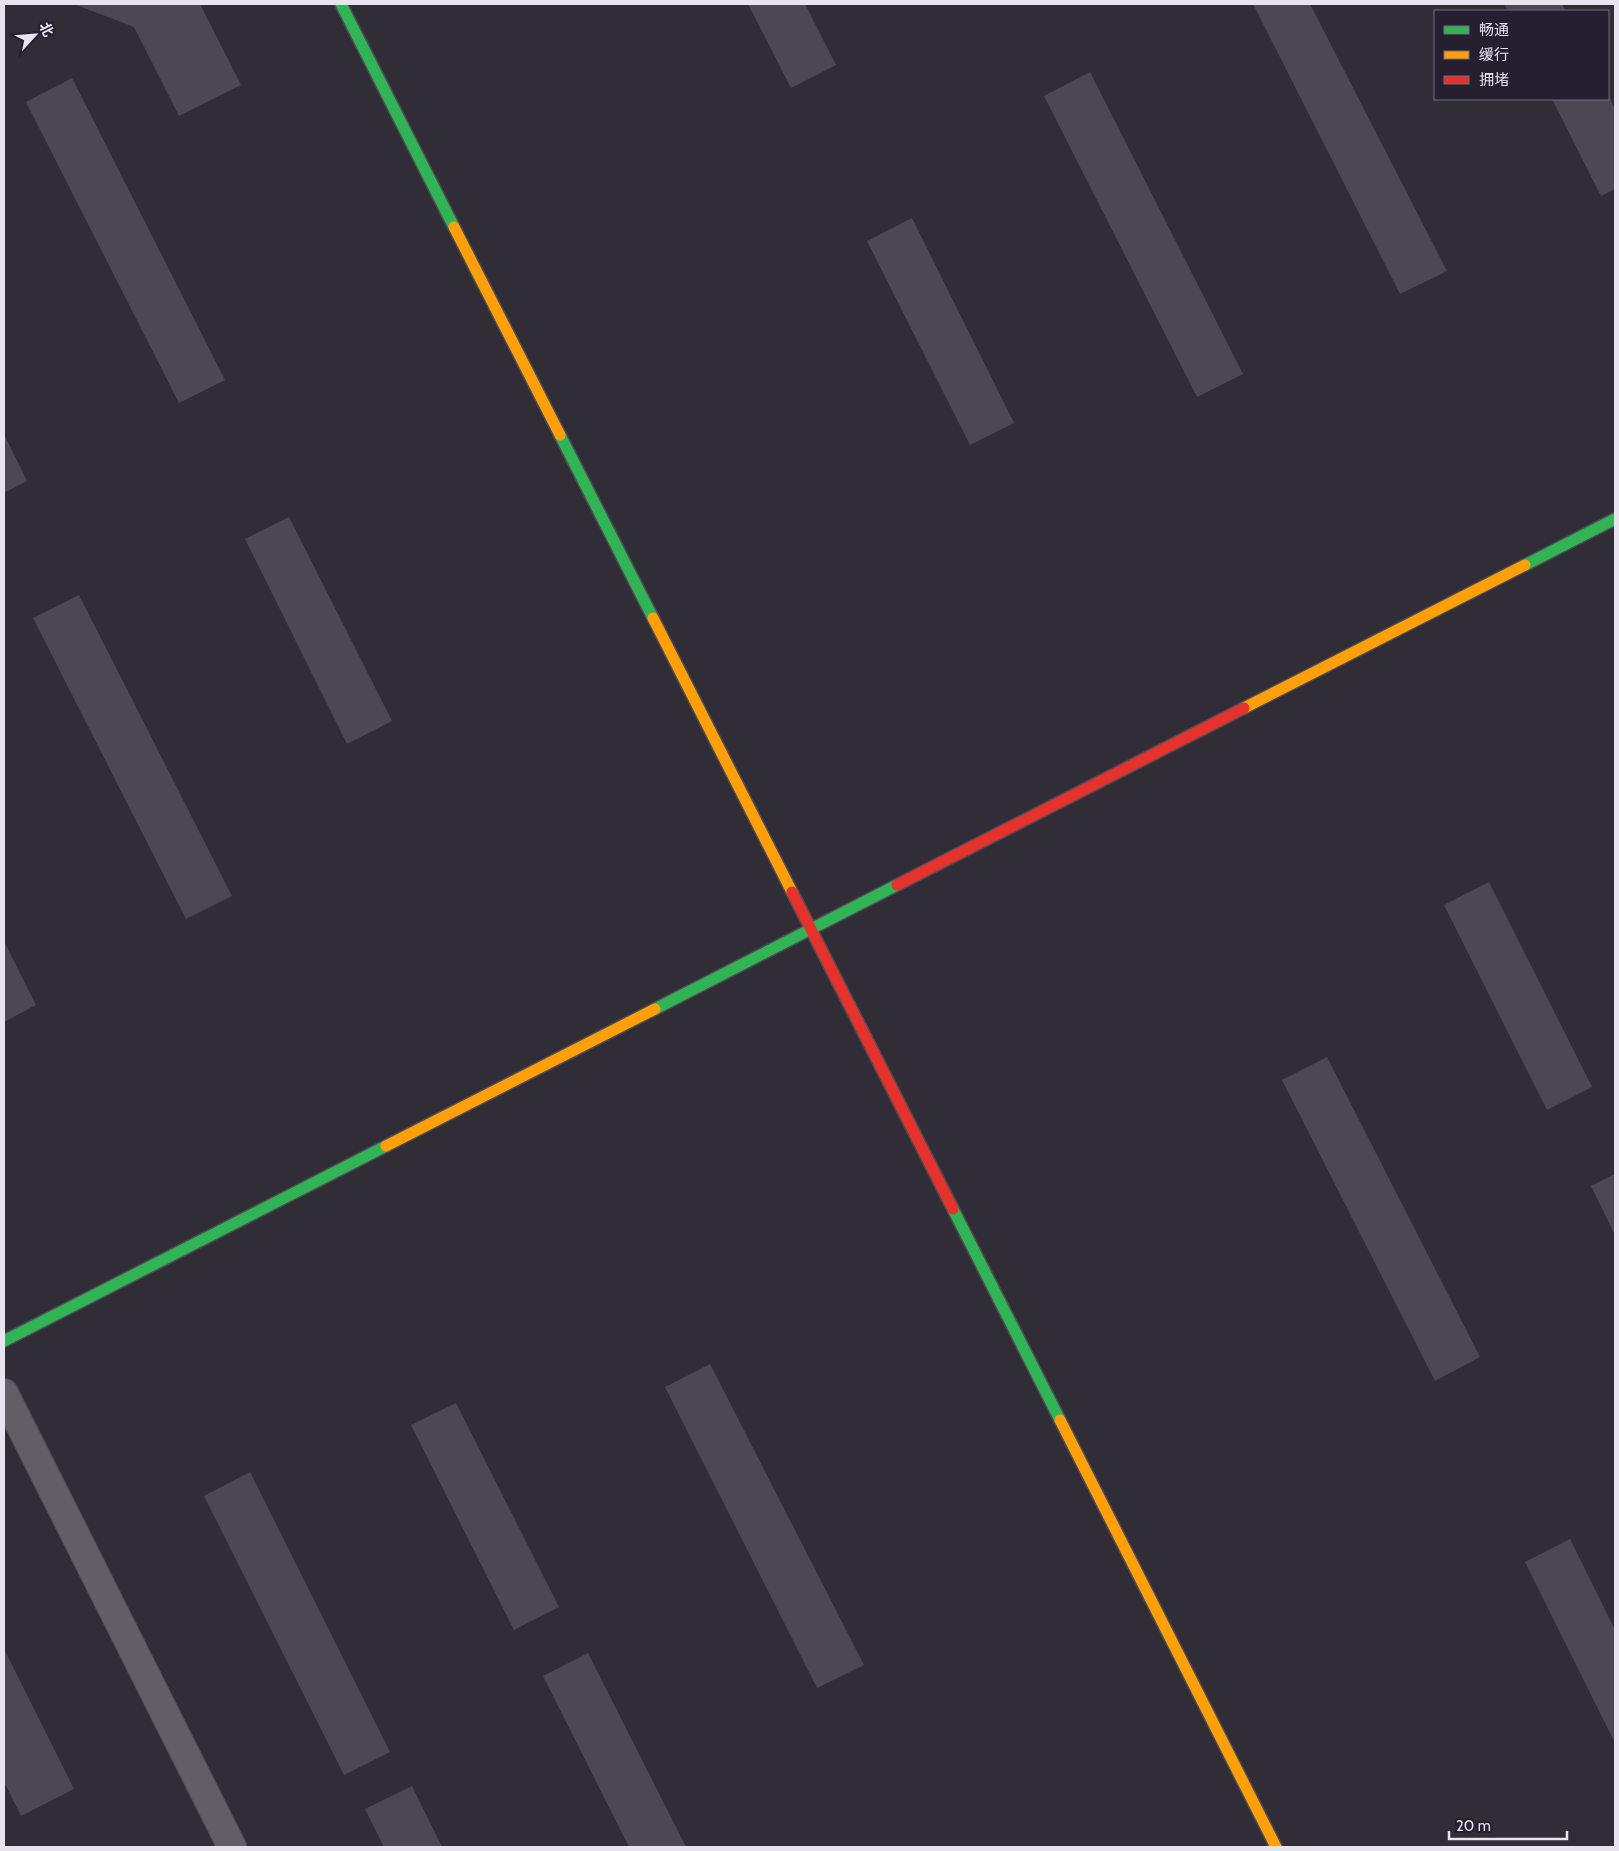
<svg xmlns="http://www.w3.org/2000/svg" width="1619" height="1851" font-family="Cabin,'Noto Sans SC',sans-serif">
	<rect width="100%" height="100%" fill="#312d36"/>
	<g fill="#4c4753">
		<path d="M74 4H200L241 85 179 116 134 27Z"/>
		<path d="M748 4H805L836 65 791 88Z"/>
		<path d="M1253 4H1310L1447 271 1400 294Z"/>
		<path d="M1504 4H1562L1566 11H1508Z"/>
		<path d="M1090 72 1243 374 1197 397 1044 96Z"/>
		<path d="M72 78 225 380 179 403 26 102Z"/>
		<path d="M1608 94 1615 109V189L1601 196 1552 99H1608Z"/>
		<path d="M912 218 1014 423 970 445 867 241Z"/>
		<path d="M4 434 27 481 4 493Z"/>
		<path d="M289 517 392 721 347 744 245 539Z"/>
		<path d="M79 595 232 896 186 919 33 618Z"/>
		<path d="M1489 882 1592 1087 1547 1110 1444 905Z"/>
		<path d="M4 941 36 1005 4 1022Z"/>
		<path d="M1327 1057 1480 1357 1435 1381 1282 1080Z"/>
		<path d="M1615 1174V1235L1591 1186Z"/>
		<path d="M710 1364 864 1665 817 1688 665 1387Z"/>
		<path d="M456 1403 559 1607 514 1630 411 1425Z"/>
		<path d="M250 1472 390 1752 344 1775 204 1496Z"/>
		<path d="M1570 1539 1615 1630V1743L1525 1562Z"/>
		<path d="M4 1649 74 1789 21 1816 4 1782Z"/>
		<path d="M588 1653 686 1847H629L543 1676Z"/>
		<path d="M412 1786 442 1847H384L365 1809Z"/>
	</g>
	<g fill="none" stroke-linecap="round" stroke-linejoin="round">
		<g stroke="#4f4b54" stroke-width="30">
			<path id="street" d="M4 1393 232 1847"/>
		</g>
		<g stroke="#4f4b54" stroke-width="14">
			<g id="fast">
				<path d="M341 4 454 227"/>
				<path d="M560 435 653 618"/>
				<path d="M1525 565 1615 519"/>
				<path d="M655 1009 897 885"/>
				<path d="M953 1209 1060 1420"/>
				<path d="M4 1341 386 1146"/>
			</g>
		</g>
		<g stroke="#4f4b54" stroke-width="14">
			<g id="slow">
				<path d="M454 227 560 435"/>
				<path d="M653 618 792 892"/>
				<path d="M1244 708 1525 565"/>
				<path d="M386 1146 655 1009"/>
				<path d="M1060 1420 1276 1847"/>
			</g>
		</g>
		<g stroke="#4f4b54" stroke-width="14">
			<g id="jam">
				<path d="M897 885 1244 708"/>
				<path d="M792 892 953 1209"/>
			</g>
		</g>
		<use href="#street" stroke="#615e66" stroke-width="28"/>
		<use href="#fast" stroke="#30b455" stroke-width="11"/>
		<use href="#slow" stroke="#ff9f0a" stroke-width="11"/>
		<use href="#jam" stroke="#e5322d" stroke-width="11"/>
	</g>
	<rect width="1619" height="1851" fill="none" stroke="#e7e3ef" stroke-width="10"/>
	<rect x="1434" y="10" width="175" height="90" fill="#261f30" stroke="#736d7c"/>
	<rect x="1444" y="26" width="25" height="8" fill="#30b455" stroke="#736d7c"/>
	<text x="1479" y="35" font-size="15" fill="#e7e3ef">畅通</text>
	<rect x="1444" y="51" width="25" height="8" fill="#ff9f0a" stroke="#736d7c"/>
	<text x="1479" y="60" font-size="15" fill="#e7e3ef">缓行</text>
	<rect x="1444" y="76" width="25" height="8" fill="#e5322d" stroke="#736d7c"/>
	<text x="1479" y="85" font-size="15" fill="#e7e3ef">拥堵</text>
	<g transform="translate(35 35) rotate(64)" stroke="#261f30" stroke-width="4" paint-order="stroke">
	<path d="M0-4L9 19L0 12L-9 19Z" fill="#e7e3ef"/>
	<text y="-8" font-size="14" font-weight="bold" text-anchor="middle" fill="#e7e3ef">北</text>
	</g>
	<path d="M1449 1831v8h118v-8" fill="none" stroke="#e7e3ef" stroke-width="2.5"/>
	<text x="1456" y="1831" font-size="15" fill="#e7e3ef" stroke="#261f30" stroke-width="4" paint-order="stroke">20 m</text>
</svg>
